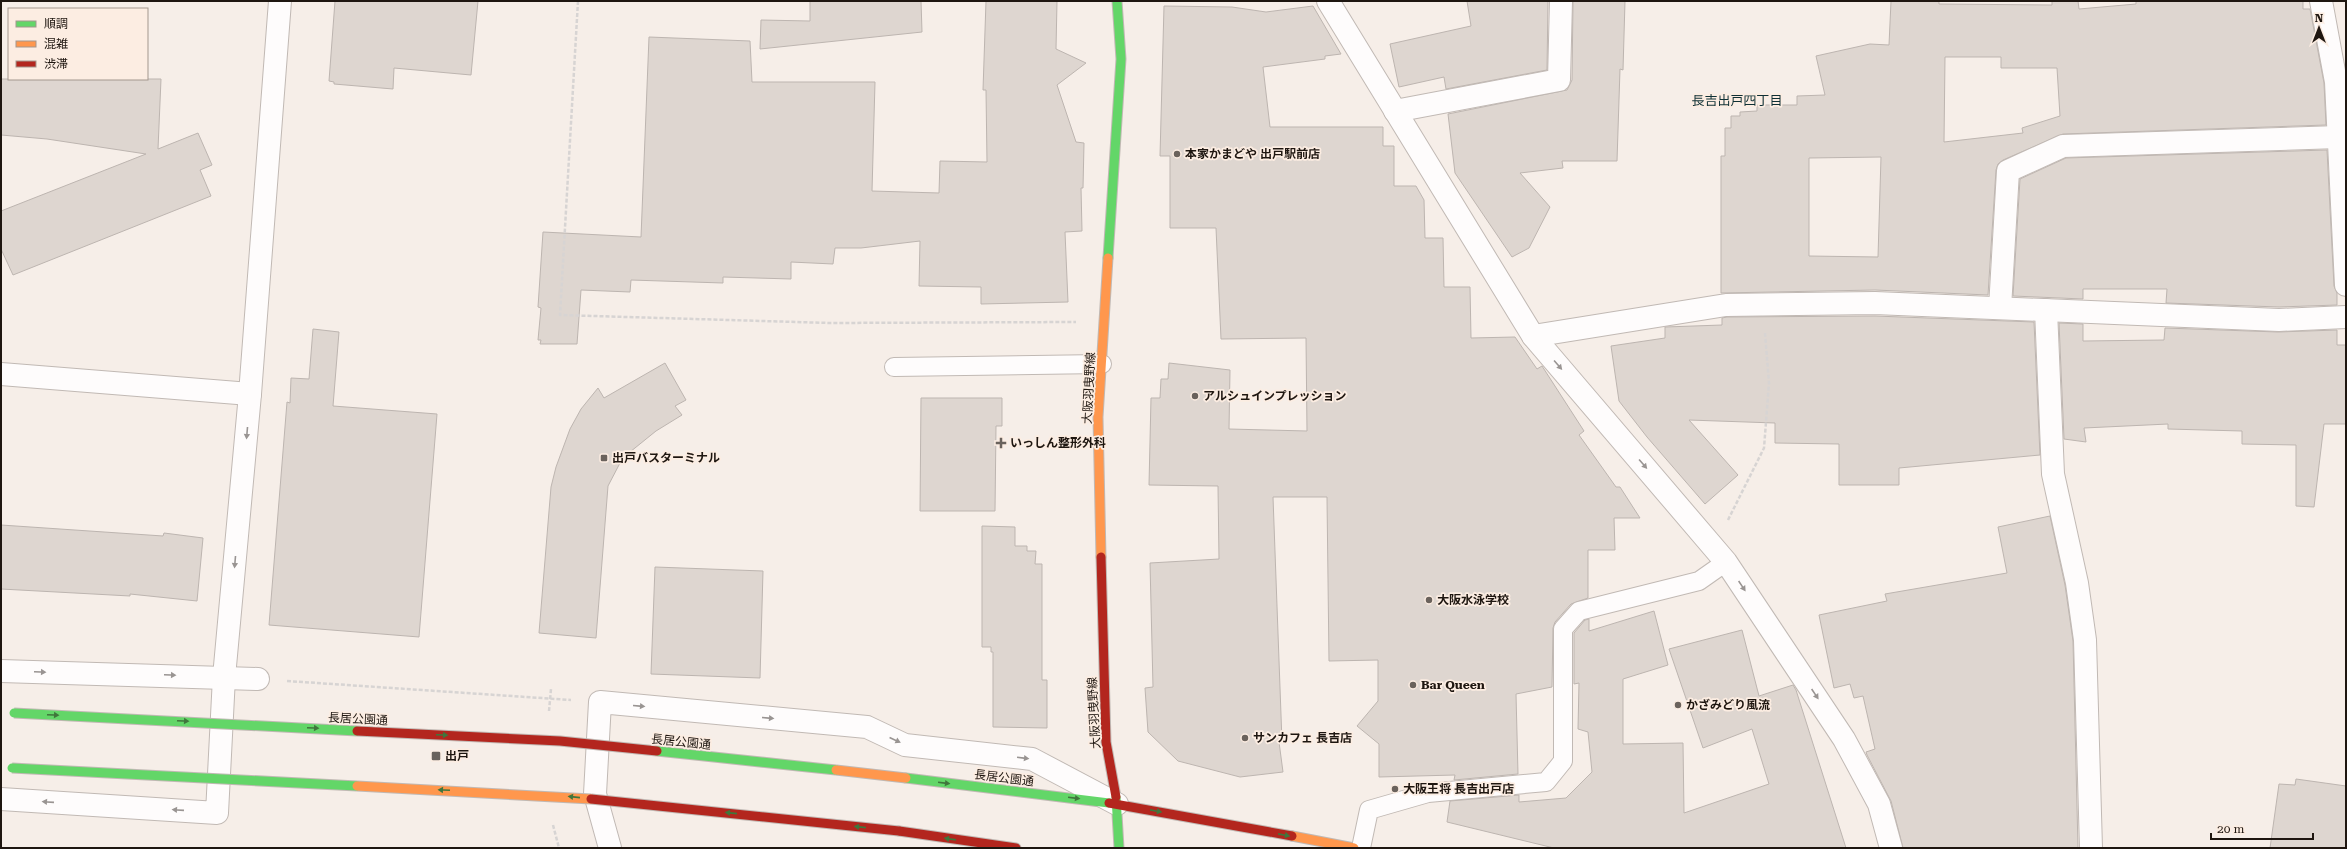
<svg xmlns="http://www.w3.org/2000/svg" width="2347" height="849" font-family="'Roboto Serif','Noto Sans JP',serif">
	<rect width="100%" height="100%" fill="#f6eee8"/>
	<g fill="#ded6d0" stroke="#bdb5b0" fill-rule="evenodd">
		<path d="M335 1H478L471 75 394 68 393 89 334 84V82L329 81Z"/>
		<path d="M810 1H921L922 32 760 49 761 20 810 21Z"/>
		<path d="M986 1H1057L1056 49 1086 63 1057 85 1076 142 1084 143 1083 188H1081L1082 231 1065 232 1068 302 981 304V287L919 286 920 241 861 248H835L833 264 791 262V279L723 277V283L631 280 630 292 581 290 577 344H540L541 340H538L541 308 538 307 543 232 641 237 649 37 750 41 752 82H875L872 191 939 193 940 161 987 162 986 90H983Z"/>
		<path d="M1467 1H1548L1547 70 1446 89 1444 77 1399 87 1390 44 1471 26Z"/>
		<path d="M1573 1H1625L1623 70 1620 69 1617 161H1562L1563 168 1520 173 1550 207 1529 248 1512 257 1455 173 1448 114 1567 90 1572 80Z"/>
		<path d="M1891 1H1939V4L2052 5V1H2078L2079 9 2136 4V1H2303V9H2310L2324 83 2326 125 2063 134 2003 160 1998 164 1996 170 1988 295 1875 290 1721 293V156H1725V128H1731V116H1740V112L1757 111V105H1797V96L1825 95 1816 56 1870 44 1889 45ZM1945 57H2001V68H2057L2060 116 2022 128 2023 133 1944 142ZM1881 157 1878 257 1809 256V158Z"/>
		<path d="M1164 6 1232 7 1266 12 1313 6 1341 54 1325 56V59L1263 67 1270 127H1383V146H1394V186H1416L1424 200 1425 238H1443L1444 287H1470L1471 338 1515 337 1537 369 1542 366 1584 431 1579 435 1616 487H1620L1640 518H1614L1615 550H1588V598L1571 604 1555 622 1553 628 1552 687 1516 694 1518 774 1454 780 1455 775 1379 777V744L1357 726 1378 701V660L1329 661 1327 497H1273L1282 742H1279L1283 772 1240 777 1178 761 1148 732 1145 688 1153 687 1150 563 1219 559 1218 486 1149 485 1151 398H1160L1161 379H1168L1169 363 1230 370 1229 429 1307 431 1306 338 1221 339 1216 228H1170V156H1160Z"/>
		<path d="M1 79H161L158 149 198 133 212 165 200 170 211 196 13 275 1 249V211L146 154 47 139 1 135Z"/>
		<path d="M2327 150 2334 286 2337 293V305L2279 307 2166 303 2167 289H2083V299L2013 296 2020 179 2066 158Z"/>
		<path d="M1875 316 2034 322 2040 455 1899 468V485H1839V444L1775 443V423L1689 420 1738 475 1705 504 1647 437 1619 401 1611 346 1665 338V327L1722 325V318L1727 317Z"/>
		<path d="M2059 323 2083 324V341L2164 340 2165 328 2278 332 2337 330V345H2346V424H2324L2314 507 2296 506V445L2242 444V431L2168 429V424L2084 428 2086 442 2064 439Z"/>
		<path d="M313 329 339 332 333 406 437 414 419 637 269 625 287 402 290 403 291 378 309 379Z"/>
		<path d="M665 363 686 400 675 406 682 415 656 431 630 452 620 463 608 486 596 638 539 633 551 487 556 467 570 429 581 409 598 388 604 398Z"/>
		<path d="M921 398H1002V426H996L995 511H920Z"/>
		<path d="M2050 516 2065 585 2073 641 2078 848H1903L1891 801 1867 755 1866 752 1875 749 1863 696 1854 698 1850 684 1834 688 1819 615 1887 601 1885 594 2007 573 1998 527Z"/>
		<path d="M1 525 163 536 164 533 203 538 197 601 130 594V596L1 589Z"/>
		<path d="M982 526 1015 527V546H1027V551H1036L1035 564H1042V680H1047V728L993 727V652H991V647H982Z"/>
		<path d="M655 567 763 571 760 678 651 674Z"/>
		<path d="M1654 611 1668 665 1623 679V744L1683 743 1684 813 1769 784 1752 729 1703 748 1669 649 1742 630 1759 696 1793 685 1796 690 1846 848H1554L1447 822 1450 801 1519 795V802L1566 798 1592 772 1588 732 1578 729 1579 683 1574 684V633L1585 620 1589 619V631Z"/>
		<path d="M2296 779 2346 786V848H2270L2279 784 2295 785Z"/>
	</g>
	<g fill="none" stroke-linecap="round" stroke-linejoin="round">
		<g stroke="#c1b9b4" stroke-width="20">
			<g id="lane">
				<path d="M894 367 1102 364"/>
				<path d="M1361 848 1369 810 1428 793 1546 782 1563 761V629L1579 611 1699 581 1726 562"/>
			</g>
		</g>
		<g stroke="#c1b9b4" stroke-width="24">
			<g id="street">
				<path d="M1328 1 1533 336 1726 562 1844 739 1879 804 1891 848"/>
				<path d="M2321 1 2336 82 2346 285"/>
				<path d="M1395 111 1559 80 1561 1"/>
				<path d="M2000 308 2008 171 2063 146 2339 137"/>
				<path d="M2046 310 2053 474 2077 583 2085 640 2091 848"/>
				<path d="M1533 336 1726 305 1875 303 2279 320 2346 317"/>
				<path d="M1 374 250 394"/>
				<path d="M1 671 258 679"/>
				<path d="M1 799 217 813 224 677 250 394 280 1"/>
				<path d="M610 848 595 794 600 702 867 727 905 745 1032 759 1117 804"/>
			</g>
		</g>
		<g stroke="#c1b9b4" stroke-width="11">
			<g id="fast">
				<path d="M1108 258 1121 59 1117 1"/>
				<path d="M906 778 1109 803"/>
				<path d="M1116 797 1119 848"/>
			</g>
		</g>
		<g stroke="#c1b9b4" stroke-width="11">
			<g id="slow">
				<path d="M1101 557 1098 417 1108 258"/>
				<path d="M1292 836 1354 848"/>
			</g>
		</g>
		<g stroke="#c1b9b4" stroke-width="11">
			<g id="jam">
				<path d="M1101 557 1106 742 1116 797"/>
				<path d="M1109 803 1292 836"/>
				<path d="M899 831 1016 848"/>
			</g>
		</g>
		<g stroke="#d7d4d3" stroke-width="2.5" stroke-dasharray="4 2" stroke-linecap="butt">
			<path d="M578 1 560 315 830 323 1076 322"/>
			<path d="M1728 520 1764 448 1769 383 1765 333"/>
			<path d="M287 681 571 700"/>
			<path d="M549 711 551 689"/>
			<path d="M553 825 559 848"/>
		</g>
		<use href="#lane" stroke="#fefcfc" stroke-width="18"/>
		<use href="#street" stroke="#fefcfc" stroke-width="22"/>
		<use href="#fast" stroke="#63d668" stroke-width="9"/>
		<use href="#slow" stroke="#ff974d" stroke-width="9"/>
		<use href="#jam" stroke="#b3261e" stroke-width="9"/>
		<g stroke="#c1b9b4" stroke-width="11" stroke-linecap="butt">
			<g id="fast-bridge">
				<path d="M14 713 357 731"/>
				<path d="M657 751 836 770"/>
				<path d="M12 768 357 786"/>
			</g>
		</g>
		<g stroke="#c1b9b4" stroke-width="11" stroke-linecap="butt">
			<g id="slow-bridge">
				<path d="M836 770 906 778"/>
				<path d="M357 786 591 799"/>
			</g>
		</g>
		<g stroke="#c1b9b4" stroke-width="11" stroke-linecap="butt">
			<g id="jam-bridge">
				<path d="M357 731 560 741 657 751"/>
				<path d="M591 799 899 831"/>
			</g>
		</g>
		<use href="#fast-bridge" stroke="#63d668" stroke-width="9"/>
		<use href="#slow-bridge" stroke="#ff974d" stroke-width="9"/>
		<use href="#jam-bridge" stroke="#b3261e" stroke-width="9"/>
	</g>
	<defs><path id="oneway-solid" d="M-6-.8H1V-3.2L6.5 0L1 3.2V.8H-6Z"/></defs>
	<g fill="#999492">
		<use href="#oneway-solid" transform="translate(1558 365) rotate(49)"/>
		<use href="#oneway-solid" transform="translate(247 433) rotate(95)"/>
		<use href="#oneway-solid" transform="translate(1643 464) rotate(49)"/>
		<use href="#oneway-solid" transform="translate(235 562) rotate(95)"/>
		<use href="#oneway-solid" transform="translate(1742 586) rotate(56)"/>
		<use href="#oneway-solid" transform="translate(40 672) rotate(2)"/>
		<use href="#oneway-solid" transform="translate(170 675) rotate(2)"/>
		<use href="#oneway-solid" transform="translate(1815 694) rotate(56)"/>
		<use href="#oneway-solid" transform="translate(639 706) rotate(5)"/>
		<use href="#oneway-solid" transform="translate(768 718) rotate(5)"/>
		<use href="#oneway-solid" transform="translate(895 740) rotate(25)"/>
		<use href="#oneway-solid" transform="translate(1023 758) rotate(7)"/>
		<use href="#oneway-solid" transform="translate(48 802) rotate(-176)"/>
		<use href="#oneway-solid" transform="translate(178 810) rotate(-176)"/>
	</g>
	<g fill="#40763c">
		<use href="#oneway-solid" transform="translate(53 715) rotate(3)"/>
		<use href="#oneway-solid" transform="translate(183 721) rotate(3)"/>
		<use href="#oneway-solid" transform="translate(313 728) rotate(3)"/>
		<use href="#oneway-solid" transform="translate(442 735) rotate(3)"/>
		<use href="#oneway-solid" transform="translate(944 783) rotate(7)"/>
		<use href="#oneway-solid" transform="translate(444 790) rotate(-177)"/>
		<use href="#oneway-solid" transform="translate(574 797) rotate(-174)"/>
		<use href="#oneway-solid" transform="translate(1074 798) rotate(7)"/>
		<use href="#oneway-solid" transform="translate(1156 811) rotate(11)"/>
		<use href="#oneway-solid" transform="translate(731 813) rotate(-174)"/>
		<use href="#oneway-solid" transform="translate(860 827) rotate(-174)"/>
		<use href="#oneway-solid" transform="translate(1284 835) rotate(11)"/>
		<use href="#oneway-solid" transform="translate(950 839) rotate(-172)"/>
	</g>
	<g fill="#6a625c" stroke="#fcede2" stroke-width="1.5">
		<circle cx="1177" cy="154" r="4"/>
		<circle cx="1195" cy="396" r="4"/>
		<path d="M999 437h4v4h4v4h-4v4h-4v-4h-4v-4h4z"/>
		<rect x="600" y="454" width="8" height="8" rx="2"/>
		<circle cx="1429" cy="600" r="4"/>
		<circle cx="1413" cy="685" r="4"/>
		<circle cx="1678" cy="705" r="4"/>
		<circle cx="1245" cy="738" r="4"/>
		<rect x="431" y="751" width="10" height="10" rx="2"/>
		<circle cx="1395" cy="789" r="4"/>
	</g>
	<g text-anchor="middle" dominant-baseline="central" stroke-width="3.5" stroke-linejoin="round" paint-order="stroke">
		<g font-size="12" font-weight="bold" fill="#1e1610" stroke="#fcede2" text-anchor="start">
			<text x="1185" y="154">本家かまどや 出戸駅前店</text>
			<text x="1203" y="396">アルシュインプレッション</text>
			<text x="1010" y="443">いっしん整形外科</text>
			<text x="612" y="458">出戸バスターミナル</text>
			<text x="1437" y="600">大阪水泳学校</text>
			<text x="1421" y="685">Bar Queen</text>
			<text x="1686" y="705">かざみどり風流</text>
			<text x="1253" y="738">サンカフェ 長吉店</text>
			<text x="445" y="756">出戸</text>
			<text x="1403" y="789">大阪王将 長吉出戸店</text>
		</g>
		<g font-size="12" fill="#1e1610" stroke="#fcede2">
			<text transform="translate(1089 388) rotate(-87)">大阪羽曳野線</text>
			<text transform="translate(1094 713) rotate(-93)">大阪羽曳野線</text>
			<text transform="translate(358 719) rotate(3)">長居公園通</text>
			<text transform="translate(681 742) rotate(6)">長居公園通</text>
			<text transform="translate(1004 778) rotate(7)">長居公園通</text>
		</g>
		<g font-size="13" fill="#0e3035" stroke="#fcede2">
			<text x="1737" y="100">長吉出戸四丁目</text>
		</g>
	</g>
	<rect width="2347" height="849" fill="none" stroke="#1e1610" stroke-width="4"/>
	<rect x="8" y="8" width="140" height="72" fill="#fcede2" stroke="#a3978e"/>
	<rect x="16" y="21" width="20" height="6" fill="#63d668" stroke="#a3978e"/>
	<text x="44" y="28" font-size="12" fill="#1e1610">順調</text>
	<rect x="16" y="41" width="20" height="6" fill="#ff974d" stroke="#a3978e"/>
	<text x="44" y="48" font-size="12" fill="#1e1610">混雑</text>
	<rect x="16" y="61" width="20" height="6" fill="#b3261e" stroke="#a3978e"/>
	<text x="44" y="68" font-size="12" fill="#1e1610">渋滞</text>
	<g transform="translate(2319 28)" stroke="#fcede2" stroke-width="3" paint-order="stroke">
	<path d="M0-3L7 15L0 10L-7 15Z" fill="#1e1610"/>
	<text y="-6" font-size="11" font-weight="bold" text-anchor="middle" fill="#1e1610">N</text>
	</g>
	<path d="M2211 833v6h102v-6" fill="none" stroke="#1e1610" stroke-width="2"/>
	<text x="2217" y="833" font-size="12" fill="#1e1610" stroke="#fcede2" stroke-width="3" paint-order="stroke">20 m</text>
</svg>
